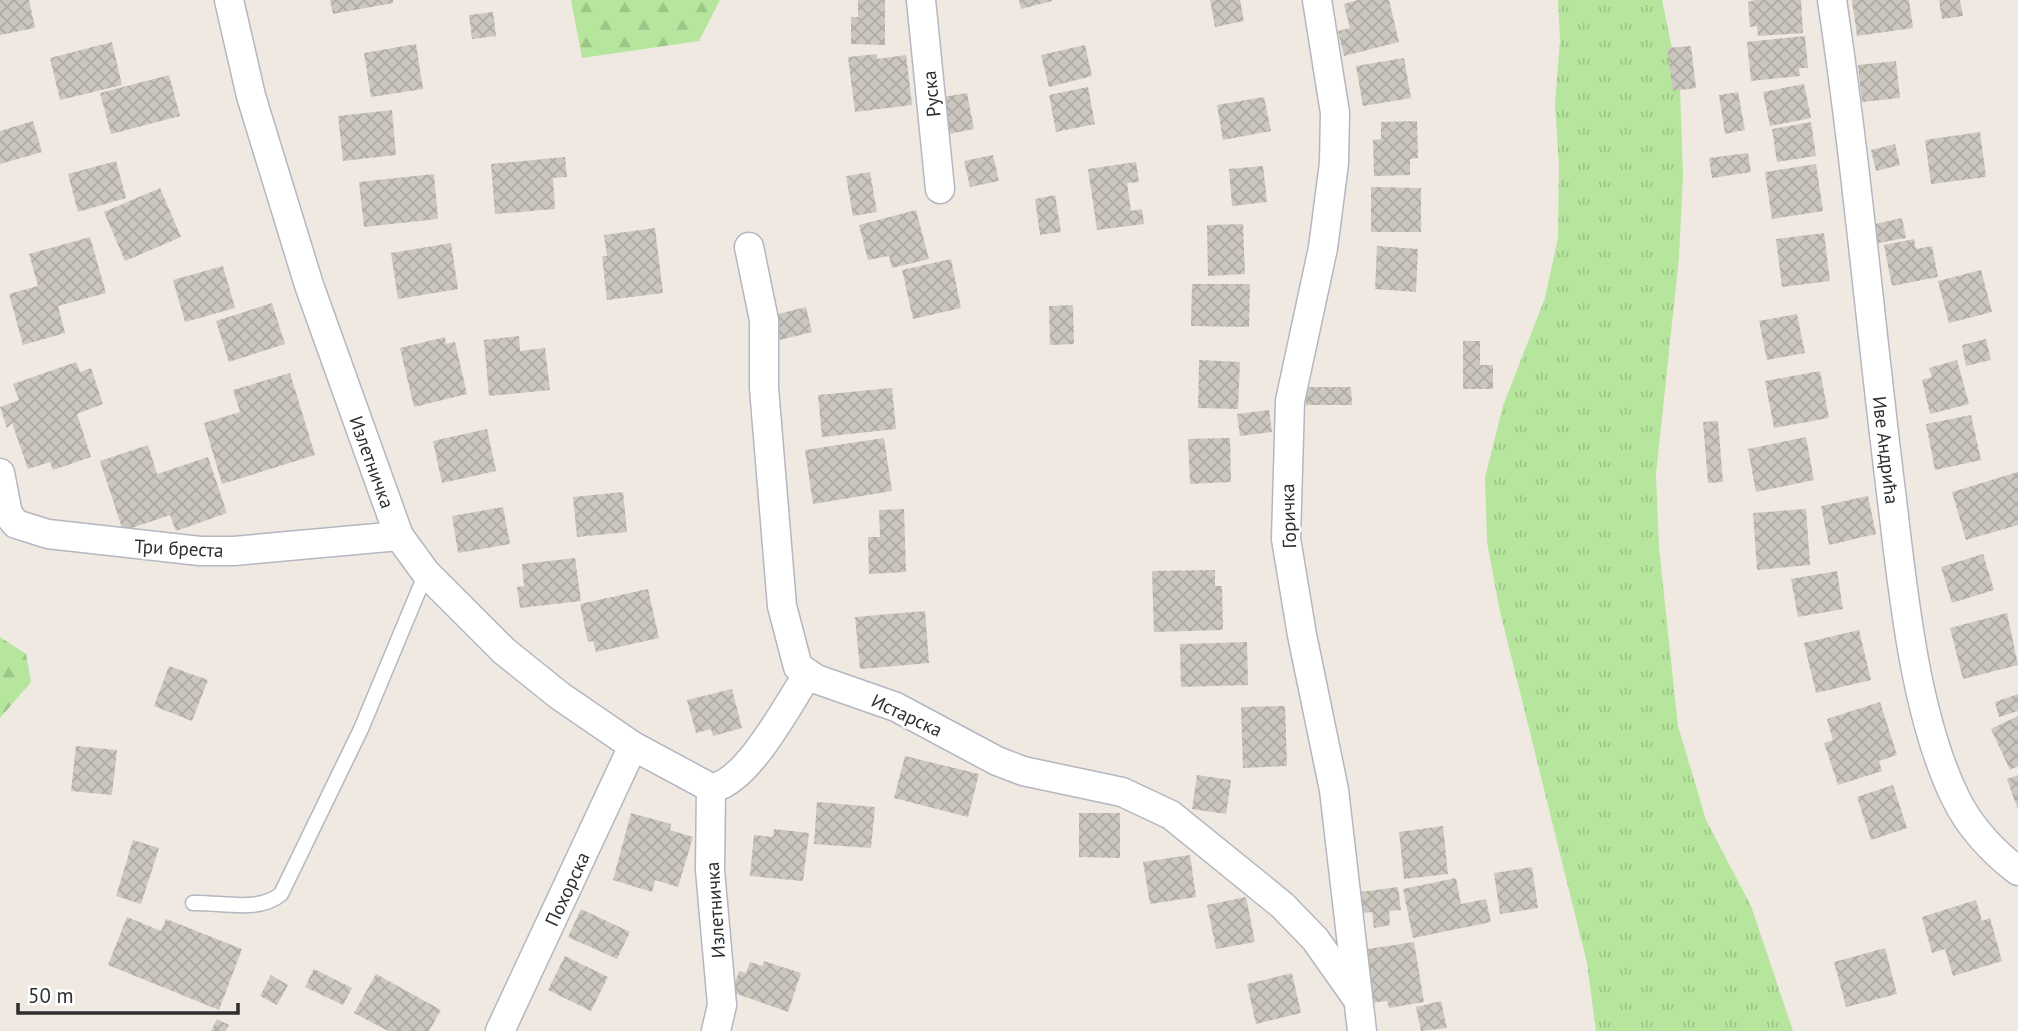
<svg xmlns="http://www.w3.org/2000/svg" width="2018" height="1031" font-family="'PT Sans',sans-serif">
	<defs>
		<pattern id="grass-tufts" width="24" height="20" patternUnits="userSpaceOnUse" patternTransform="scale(1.75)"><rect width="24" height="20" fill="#b6e59e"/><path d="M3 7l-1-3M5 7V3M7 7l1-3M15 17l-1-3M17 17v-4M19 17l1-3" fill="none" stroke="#9dc588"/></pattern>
		<pattern id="forest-firs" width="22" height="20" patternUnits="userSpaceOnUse" patternTransform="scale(1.75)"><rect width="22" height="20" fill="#b6e59e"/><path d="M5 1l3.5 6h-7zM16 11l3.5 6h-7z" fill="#9dc588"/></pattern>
		<pattern id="building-cross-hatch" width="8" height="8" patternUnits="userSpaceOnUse" patternTransform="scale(1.75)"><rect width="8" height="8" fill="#cbc7bf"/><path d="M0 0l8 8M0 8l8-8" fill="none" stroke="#afaba4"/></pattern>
	</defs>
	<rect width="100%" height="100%" fill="#efe9e1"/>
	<path fill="url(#grass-tufts)" d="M1558 0H1662L1680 87 1683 176 1679 257 1656 474 1659 548 1678 726 1706 820 1751 906 1793 1031H1596L1587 963 1499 607 1487 542 1485 477 1503 406 1545 298 1558 238 1559 165 1555 104 1560 41Z"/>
	<g fill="url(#forest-firs)">
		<path d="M571 0H720L699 41 582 58Z"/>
		<path d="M0 637 26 654 31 682 0 718Z"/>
	</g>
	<g fill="url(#building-cross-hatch)">
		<path d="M0 0H29L35 28 0 35Z"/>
		<path d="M330 0H393V3L333 14Z"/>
		<path d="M858 0H885V45L851 44V17H858Z"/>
		<path d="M1019 0H1052V1L1021 9Z"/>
		<path d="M1210 0H1240L1244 21 1215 27Z"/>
		<path d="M1358 0H1389L1399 42 1344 56 1338 31 1350 28 1344 4Z"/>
		<path d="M1755 0H1801L1803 33 1758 36 1757 26 1750 27 1748 2Z"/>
		<path d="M1852 0H1909L1913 28 1857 36Z"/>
		<path d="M1939 0H1960L1963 16 1942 19Z"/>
		<path d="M493 12 496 36 472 39 469 15Z"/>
		<path d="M1805 36 1808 68H1799L1800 76 1751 81 1747 42Z"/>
		<path d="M112 42 122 85 60 100 50 58Z"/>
		<path d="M416 44 423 89 371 97 364 53Z"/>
		<path d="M1085 45 1092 76 1049 87 1041 55Z"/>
		<path d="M1691 46 1696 88 1673 91 1667 48Z"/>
		<path d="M877 54V59L906 55 912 105 855 112 848 57Z"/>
		<path d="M1404 58 1411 98 1363 106 1356 66Z"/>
		<path d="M1896 61 1900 98 1862 102 1858 65Z"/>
		<path d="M169 75 180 116 111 134 100 93Z"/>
		<path d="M1804 84 1811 118 1770 126 1763 92Z"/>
		<path d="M1088 87 1095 124 1056 132 1049 95Z"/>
		<path d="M1738 92 1745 130 1725 134 1719 95Z"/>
		<path d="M967 93 974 129 944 135 937 98Z"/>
		<path d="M1264 97 1271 131 1223 140 1217 105Z"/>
		<path d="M392 110 396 155 343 161 338 116Z"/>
		<path d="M33 121 42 152 0 164V131Z"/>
		<path d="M1417 121 1418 158 1410 159V175L1374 176 1373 140 1381 139V122Z"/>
		<path d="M1811 122 1816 156 1777 162 1772 129Z"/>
		<path d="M1980 132 1986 177 1931 184 1925 140Z"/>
		<path d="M1895 144 1900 165 1876 171 1871 150Z"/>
		<path d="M1748 153 1751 172 1712 178 1709 158Z"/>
		<path d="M993 155 999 181 970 187 964 161Z"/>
		<path d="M565 157 567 177 553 178 555 209 495 214 491 164Z"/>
		<path d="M116 161 126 198 78 212 68 174Z"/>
		<path d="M1136 162 1139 182 1127 183 1131 211 1142 209 1144 224 1097 230 1088 169Z"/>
		<path d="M1816 164 1823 211 1772 219 1765 172Z"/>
		<path d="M1263 166 1267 202 1232 206 1229 169Z"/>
		<path d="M870 172 877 212 853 216 846 176Z"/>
		<path d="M434 174 438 219 364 227 359 182Z"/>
		<path d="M1371 187 1421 188V232H1371Z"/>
		<path d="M160 188 181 237 125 261 104 212Z"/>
		<path d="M1055 195 1061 232 1040 235 1035 199Z"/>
		<path d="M916 210 929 259 892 268 889 256 868 260 859 225Z"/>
		<path d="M1902 218 1906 238 1878 243 1875 224Z"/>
		<path d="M1243 224 1245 274 1208 276 1207 225Z"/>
		<path d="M655 228 663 293 607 300 602 256H607L604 235Z"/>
		<path d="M1824 233 1830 281 1782 287 1776 239Z"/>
		<path d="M90 237 106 293 58 306 65 333 23 345 9 294 38 286 29 254Z"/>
		<path d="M1914 239 1916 249 1932 246 1938 277 1892 286 1884 245Z"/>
		<path d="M451 243 458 289 398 299 391 253Z"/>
		<path d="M1377 246 1418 249 1416 292 1375 289Z"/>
		<path d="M951 259 961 308 913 319 902 270Z"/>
		<path d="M223 266 235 308 185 322 173 280Z"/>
		<path d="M1981 270 1992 312 1949 323 1938 281Z"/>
		<path d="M1192 284H1250L1249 327 1191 326Z"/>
		<path d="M272 303 285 344 229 362 216 321Z"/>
		<path d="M1073 305 1074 344 1050 345 1049 306Z"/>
		<path d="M806 307 812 332 780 340 774 315Z"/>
		<path d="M1797 314 1805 353 1767 360 1759 321Z"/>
		<path d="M519 336 520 351 545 348 550 390 489 396 484 340Z"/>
		<path d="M445 337 446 344 455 342 467 394 414 407 400 348Z"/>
		<path d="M1986 339 1991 360 1966 366 1962 345Z"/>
		<path d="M1463 341H1480V365H1493V389H1463Z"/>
		<path d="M1199 360 1240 362 1238 409 1198 408Z"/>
		<path d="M1957 360 1969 404 1930 414 1922 380 1932 377 1929 368Z"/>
		<path d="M76 362 80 372 91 368 103 404 77 414 91 457 53 470 50 462 28 469 12 423 7 428 0 407 19 400 13 384Z"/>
		<path d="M1820 371 1829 418 1774 428 1765 381Z"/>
		<path d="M290 373 315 455 222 484 204 423 240 412 233 390Z"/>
		<path d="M1306 387H1351L1352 405H1306Z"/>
		<path d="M892 388 896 429 822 437 818 395Z"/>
		<path d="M1269 410 1272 432 1240 436 1237 414Z"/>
		<path d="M1971 415 1981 460 1935 470 1926 424Z"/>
		<path d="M1718 421 1723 482 1708 483 1703 422Z"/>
		<path d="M487 429 496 471 442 483 433 441Z"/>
		<path d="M1806 437 1814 480 1756 492 1748 449Z"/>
		<path d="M884 438 892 491 813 504 805 450Z"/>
		<path d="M1230 438 1231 482 1190 484 1188 439Z"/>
		<path d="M148 445 157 474 208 457 227 513 176 531 170 515 123 531 100 461Z"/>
		<path d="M2018 472V525L1966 540 1952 492Z"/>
		<path d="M623 492 627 532 577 537 573 497Z"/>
		<path d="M1868 496 1876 534 1829 545 1821 506Z"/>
		<path d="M503 507 510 544 458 553 452 516Z"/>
		<path d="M904 509 906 572 869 574 868 537H880L879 510Z"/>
		<path d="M1806 509 1810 565 1757 570 1753 513Z"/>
		<path d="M1983 554 1994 590 1952 603 1941 567Z"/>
		<path d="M575 558 581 601 520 608 517 587 524 586 522 564Z"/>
		<path d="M1215 570V586H1222L1223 630 1154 632 1152 571Z"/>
		<path d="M1837 571 1843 609 1798 617 1791 579Z"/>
		<path d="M648 589 659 638 596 652 593 641 588 642 580 604Z"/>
		<path d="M925 611 929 663 860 669 855 617Z"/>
		<path d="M2007 613 2018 665 1963 679 1950 628Z"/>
		<path d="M1859 630 1871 680 1816 693 1804 643Z"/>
		<path d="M1247 642 1248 685 1181 687 1180 644Z"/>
		<path d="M169 666 208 680 192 721 154 706Z"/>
		<path d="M732 689 742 728 713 736 711 729 696 733 687 700Z"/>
		<path d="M2018 694V711L1999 717 1995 702Z"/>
		<path d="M1880 702 1897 755 1879 761 1882 771 1838 785 1824 743 1833 740 1827 719Z"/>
		<path d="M1285 706 1287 766 1243 768 1241 707Z"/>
		<path d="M2018 716V766L2010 770 1991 729Z"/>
		<path d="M76 746 117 750 112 795 71 791Z"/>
		<path d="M905 756 979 774 968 817 894 798Z"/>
		<path d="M1197 775 1231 780 1226 814 1192 809Z"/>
		<path d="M2018 775V810L2007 779Z"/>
		<path d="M1893 785 1907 828 1871 840 1857 797Z"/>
		<path d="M817 802 875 807 871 848 814 844Z"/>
		<path d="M631 813 671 824 670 830 693 837 678 887 655 880 652 892 613 880Z"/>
		<path d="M1079 813H1120V858L1079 857Z"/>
		<path d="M1443 826 1448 874 1404 879 1399 832Z"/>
		<path d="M774 829 809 833 803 881 750 876 754 835 773 837Z"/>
		<path d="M133 840 159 848 141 904 116 896Z"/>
		<path d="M1190 855 1196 897 1150 904 1143 862Z"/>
		<path d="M1532 867 1538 908 1500 914 1494 873Z"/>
		<path d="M1456 878 1461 904 1486 899 1491 922 1413 938 1403 889Z"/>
		<path d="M1398 887 1401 910 1389 911 1390 925 1374 928 1372 912 1362 913 1360 892Z"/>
		<path d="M1246 897 1255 942 1216 949 1207 905Z"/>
		<path d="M1976 900 1982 921 1990 918 2002 961 1953 976 1945 949 1932 953 1922 917Z"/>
		<path d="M581 909 630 932 617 959 568 937Z"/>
		<path d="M127 917 161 931 166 919 242 949 219 1010 108 965Z"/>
		<path d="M1414 942 1424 1002 1389 1008 1387 1001 1369 1003 1361 950Z"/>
		<path d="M1885 948 1897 994 1846 1007 1834 962Z"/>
		<path d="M565 956 608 977 591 1011 548 990Z"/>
		<path d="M764 961 801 973 788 1012 732 992 739 971 746 973 750 962 762 966Z"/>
		<path d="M314 969 352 988 343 1005 305 987Z"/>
		<path d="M1292 973 1301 1013 1256 1024 1247 984Z"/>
		<path d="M376 974 441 1010 429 1031H388L354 1013Z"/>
		<path d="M271 975 288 985 277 1005 260 996Z"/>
		<path d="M1441 1001 1447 1028 1421 1031 1416 1007Z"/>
		<path d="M217 1019 229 1025 226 1031H211Z"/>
	</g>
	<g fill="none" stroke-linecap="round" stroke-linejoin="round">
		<g stroke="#b4b7c1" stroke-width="17">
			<path id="service" d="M193 903C222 902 258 913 281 894L361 729 426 573"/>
		</g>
		<g stroke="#b4b7c1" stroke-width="31">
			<g id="minor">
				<path d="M229 0 251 96 309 285 399 536 426 573 504 651 560 696 633 746 711 788C747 784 788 704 808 674"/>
				<path d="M921 0 940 189"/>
				<path d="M1317 0 1335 113 1334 163 1323 248 1290 401 1286 539 1302 635 1334 790 1362 1031"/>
				<path d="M1832 0C1857 166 1871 333 1892 500 1903 592 1915 716 1956 799 1971 829 1992 851 2018 871"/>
				<path d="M749 247 764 320V388L782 606 798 667 816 679 896 707 997 761 1023 771 1122 792 1171 815 1282 905 1315 939 1356 997"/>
				<path d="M0 473 8 514 16 524 48 534 200 551H234L399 536"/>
				<path d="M711 788 710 870 722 1005 716 1031"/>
				<path d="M500 1031 633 746"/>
			</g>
		</g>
		<use href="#service" stroke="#fff" stroke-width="14"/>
		<use href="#minor" stroke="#fff" stroke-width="28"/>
	</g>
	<g text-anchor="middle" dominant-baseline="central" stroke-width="5" stroke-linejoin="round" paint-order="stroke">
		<g font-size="19" fill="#2e2e2e" stroke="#fff">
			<text transform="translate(931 94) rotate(-96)">Руска</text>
			<text transform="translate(1886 450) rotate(83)">Иве Андрића</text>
			<text transform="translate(372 462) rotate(70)">Излетничка</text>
			<text transform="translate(1288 516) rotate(-92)">Горичка</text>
			<text transform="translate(179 548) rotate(3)">Три бреста</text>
			<text transform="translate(907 715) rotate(25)">Истарска</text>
			<text transform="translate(567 889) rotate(-65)">Похорска</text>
			<text transform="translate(715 910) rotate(-94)">Излетничка</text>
		</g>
	</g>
	<path d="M18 1003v10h220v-10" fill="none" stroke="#2e2e2e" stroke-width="3.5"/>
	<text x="28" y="1003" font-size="21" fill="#2e2e2e" stroke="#ffffff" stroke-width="5" paint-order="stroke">50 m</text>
</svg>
